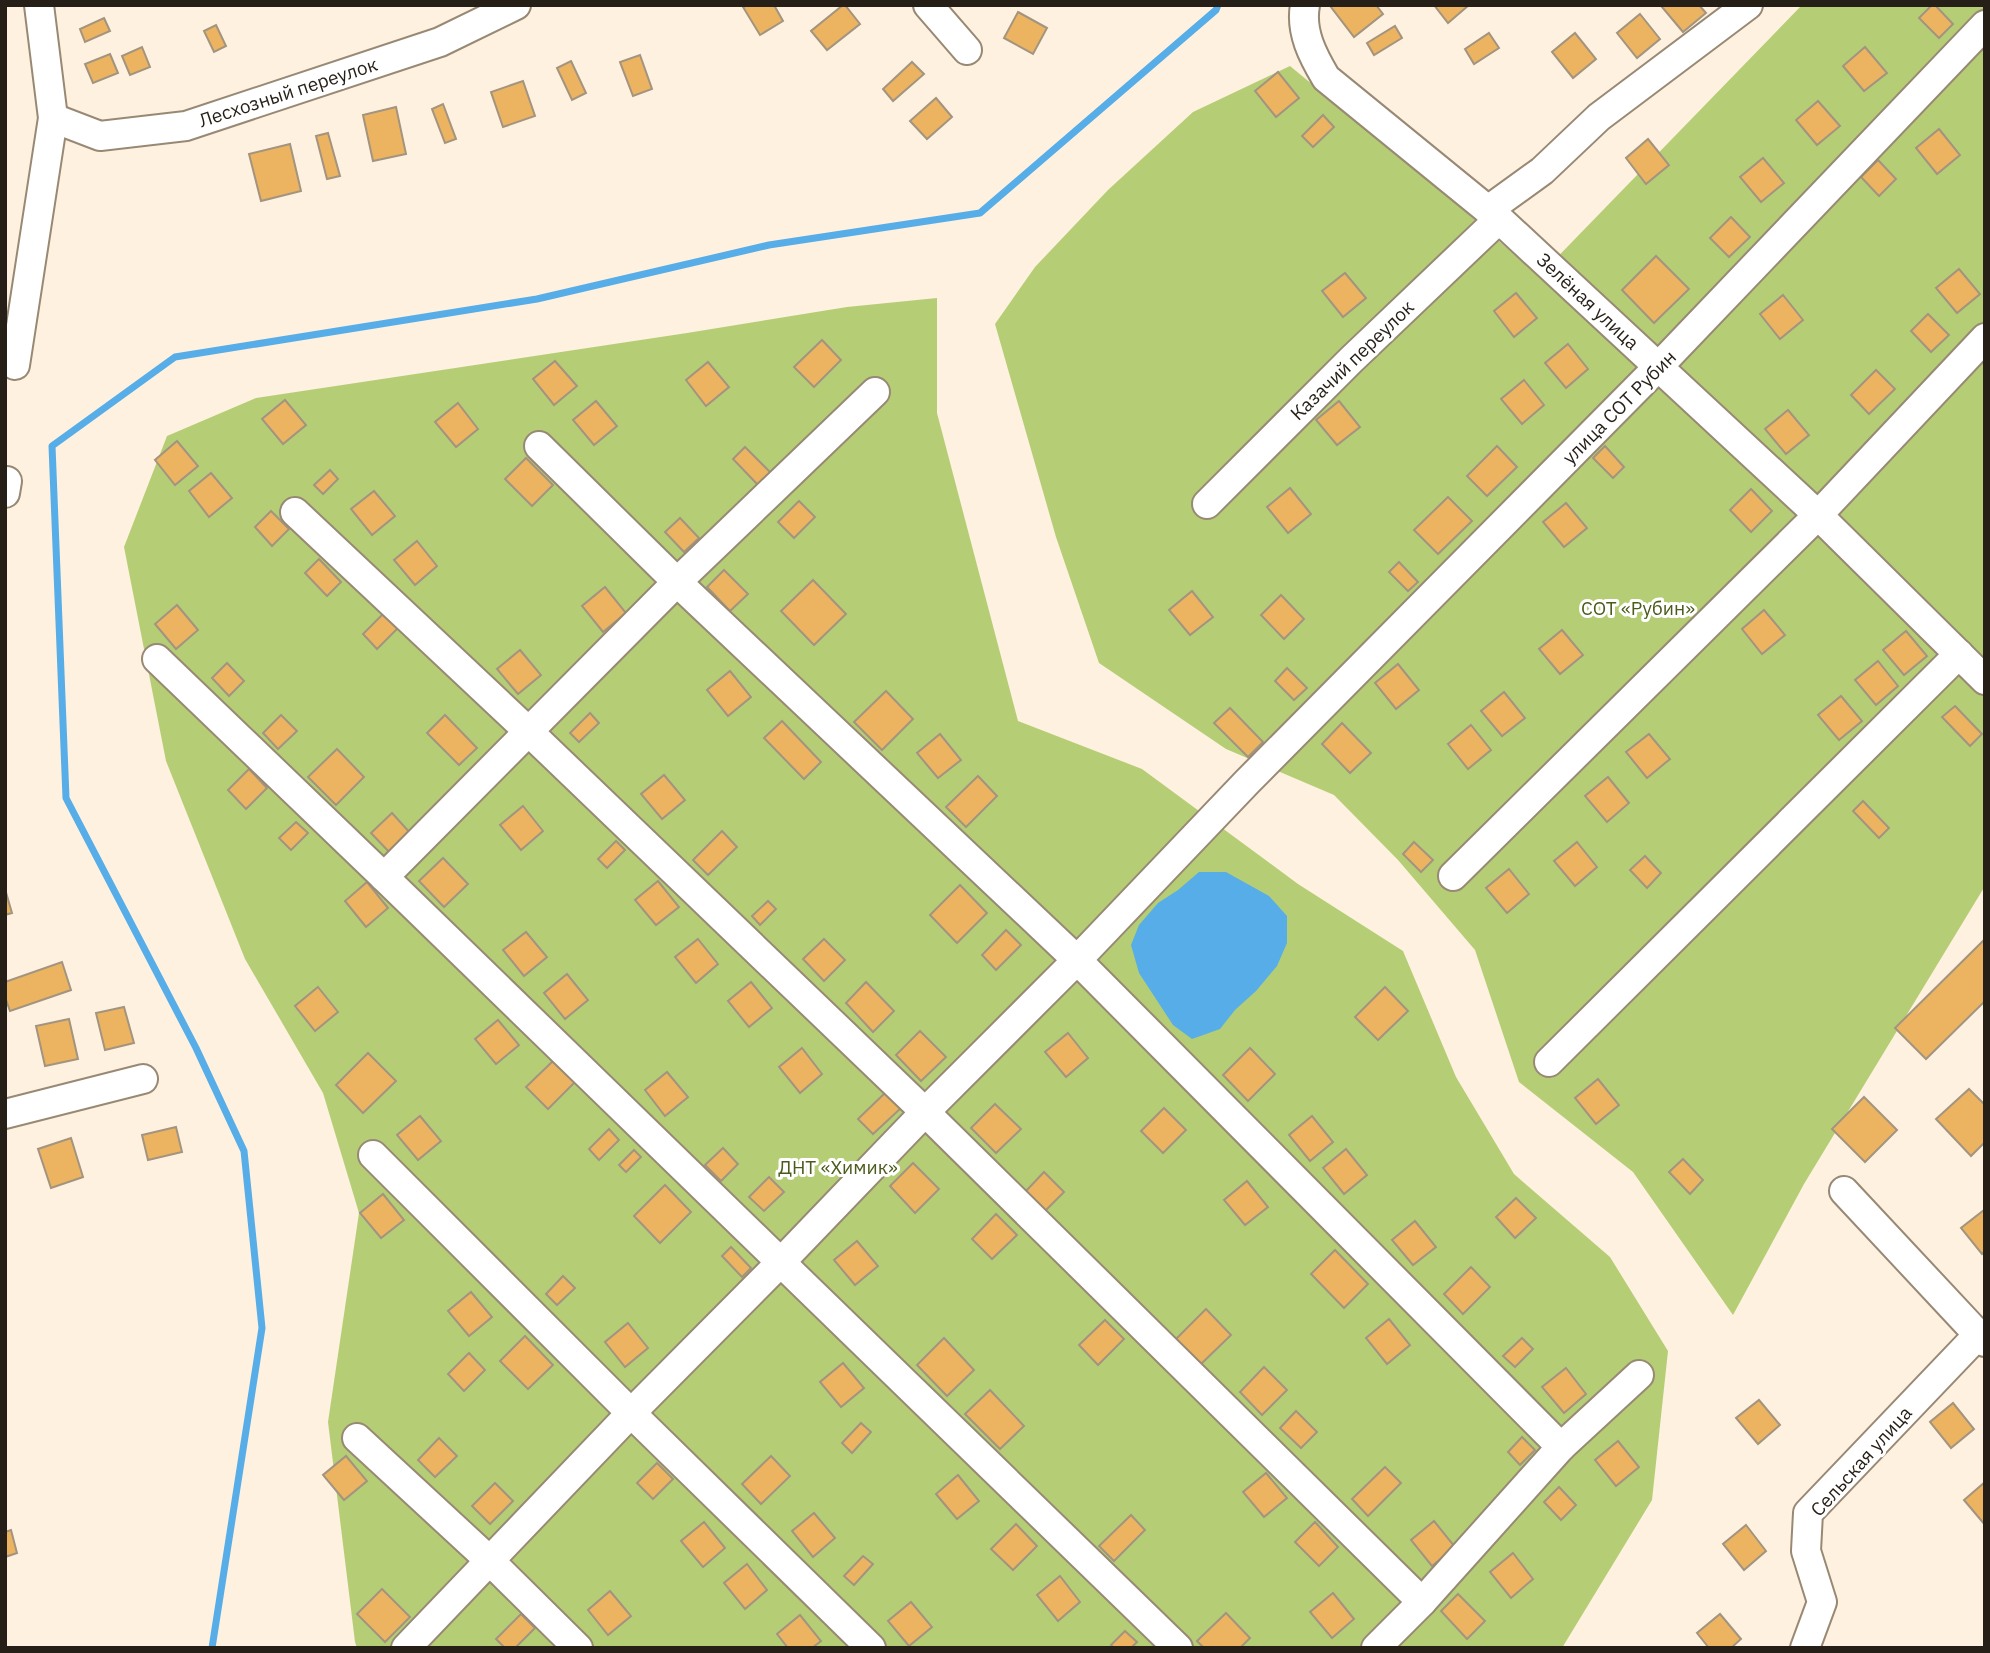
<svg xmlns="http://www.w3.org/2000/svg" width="1990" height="1653" font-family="'IBM Plex Sans',sans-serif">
	<rect width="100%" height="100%" fill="#fef1df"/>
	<g fill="#b5ce76">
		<path d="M1802 5H1985V886L1804 1184 1733 1315 1633 1172 1519 1082 1475 950 1398 860 1334 795 1226 749 1099 663 1056 537 995 324 1035 267 1108 190 1193 112 1290 66 1444 193 1539 276Z"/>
		<path d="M937 298V413L1018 721 1142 769 1298 884 1403 951 1456 1077 1514 1174 1610 1257 1668 1351 1652 1500 1562 1648H357L355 1642 328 1422 359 1213 323 1093 245 959 166 761 124 547 167 436 256 398 687 333 847 307Z"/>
	</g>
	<path fill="#56ade7" d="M1199 872H1226L1269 896 1287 916V943L1277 966 1256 991 1235 1010 1220 1029 1192 1039 1173 1025 1139 973 1131 945 1139 925 1158 903 1178 890Z"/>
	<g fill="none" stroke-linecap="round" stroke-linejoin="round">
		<path stroke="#56ade7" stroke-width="7" d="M212 1648 262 1328 244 1151 196 1048 66 798 52 446 175 357 537 299 769 245 980 213 1216 10 1218 5"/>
	</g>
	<g fill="#ecb461" stroke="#a3947f" stroke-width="2">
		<path d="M747 5H774L783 21 760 35 743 7Z"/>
		<path d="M843 5H845L860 24 827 50 811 31Z"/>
		<path d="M1333 5H1376L1383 14 1354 37 1331 7Z"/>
		<path d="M1434 5H1469L1448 23Z"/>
		<path d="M1664 5H1699L1706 13 1683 32 1662 7Z"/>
		<path d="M1932 5H1935L1953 24 1939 38 1919 18Z"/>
		<path d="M1018 12 1047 28 1033 54 1004 38Z"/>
		<path d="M1640 14 1660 39 1637 58 1617 33Z"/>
		<path d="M104 18 110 31 85 42 80 29Z"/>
		<path d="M216 25 226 46 214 52 204 31Z"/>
		<path d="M1395 26 1402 38 1374 55 1367 43Z"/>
		<path d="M1489 33 1499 48 1474 64 1465 49Z"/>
		<path d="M1575 33 1596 59 1573 78 1552 52Z"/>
		<path d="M142 47 150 67 130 75 122 56Z"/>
		<path d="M1865 47 1887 73 1864 91 1843 66Z"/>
		<path d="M110 54 118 73 93 83 85 64Z"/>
		<path d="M640 55 652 89 633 96 620 62Z"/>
		<path d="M571 61 586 93 572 100 557 68Z"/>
		<path d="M912 62 924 74 893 101 883 89Z"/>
		<path d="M1278 72 1299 98 1276 117 1255 91Z"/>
		<path d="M523 81 535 116 503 127 491 92Z"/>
		<path d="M936 98 952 117 927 139 910 121Z"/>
		<path d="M1818 101 1840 126 1817 145 1796 120Z"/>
		<path d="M443 104 456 139 445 143 432 109Z"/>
		<path d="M396 107 406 154 373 161 363 115Z"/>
		<path d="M1323 115 1334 127 1313 147 1302 136Z"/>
		<path d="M1939 129 1960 155 1937 174 1916 148Z"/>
		<path d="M328 133 340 176 327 179 316 136Z"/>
		<path d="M1648 139 1669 165 1646 184 1626 158Z"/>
		<path d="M290 144 301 191 261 201 249 154Z"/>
		<path d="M1763 158 1784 183 1761 202 1740 177Z"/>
		<path d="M1878 160 1896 179 1879 196 1861 177Z"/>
		<path d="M1731 217 1750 237 1729 257 1710 238Z"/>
		<path d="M1656 256 1689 289 1654 323 1622 290Z"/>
		<path d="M1959 269 1980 294 1957 313 1936 288Z"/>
		<path d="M1345 273 1366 298 1343 317 1322 291Z"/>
		<path d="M1516 293 1537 318 1514 337 1494 311Z"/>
		<path d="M1783 295 1803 320 1780 339 1760 314Z"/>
		<path d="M1928 314 1949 335 1931 352 1911 331Z"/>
		<path d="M822 340 841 360 814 387 794 367Z"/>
		<path d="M1568 344 1588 369 1566 388 1545 363Z"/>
		<path d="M555 361 577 386 554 405 533 379Z"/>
		<path d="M708 362 729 387 706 406 686 380Z"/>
		<path d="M1876 370 1895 389 1869 414 1851 395Z"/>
		<path d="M1524 380 1544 405 1522 424 1501 399Z"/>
		<path d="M285 400 306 425 283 444 262 419Z"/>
		<path d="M596 401 617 426 594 445 573 420Z"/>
		<path d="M1339 401 1360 427 1337 445 1316 420Z"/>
		<path d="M458 403 478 429 456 447 435 422Z"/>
		<path d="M1788 410 1809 435 1786 454 1765 429Z"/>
		<path d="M177 441 198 466 175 485 155 460Z"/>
		<path d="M1497 446 1517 467 1487 496 1467 476Z"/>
		<path d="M1605 446 1624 467 1613 478 1593 458Z"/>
		<path d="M745 447 771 473 758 485 733 459Z"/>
		<path d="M526 458 553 485 532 506 505 479Z"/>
		<path d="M330 470 338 479 323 494 314 485Z"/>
		<path d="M211 473 232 498 209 517 189 491Z"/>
		<path d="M1290 488 1311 514 1288 533 1267 507Z"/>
		<path d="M1751 489 1772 511 1751 532 1730 510Z"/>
		<path d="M374 491 395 516 372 535 351 509Z"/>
		<path d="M1448 497 1472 521 1438 554 1414 530Z"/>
		<path d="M799 501 815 517 794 538 778 522Z"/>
		<path d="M1566 503 1587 528 1564 547 1543 522Z"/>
		<path d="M271 511 289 529 272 546 255 527Z"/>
		<path d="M680 518 699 538 684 552 665 532Z"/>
		<path d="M417 541 437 566 415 585 394 560Z"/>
		<path d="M319 559 341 582 327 596 305 573Z"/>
		<path d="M1399 562 1418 582 1408 591 1389 572Z"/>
		<path d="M724 570 748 594 730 611 707 587Z"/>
		<path d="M813 580 846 614 814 645 781 611Z"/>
		<path d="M605 587 626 613 603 632 582 606Z"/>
		<path d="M1192 591 1213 617 1190 635 1169 610Z"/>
		<path d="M1281 595 1304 619 1284 639 1261 615Z"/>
		<path d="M177 605 198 630 176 649 155 624Z"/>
		<path d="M1764 610 1785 635 1762 654 1742 629Z"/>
		<path d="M384 613 398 628 377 649 363 634Z"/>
		<path d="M1562 630 1583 655 1560 674 1539 649Z"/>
		<path d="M1906 631 1927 656 1904 675 1883 650Z"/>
		<path d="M520 650 541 675 518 694 497 669Z"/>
		<path d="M1878 661 1898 686 1876 705 1855 680Z"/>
		<path d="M227 663 244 681 229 696 212 678Z"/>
		<path d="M1398 664 1419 690 1396 709 1375 683Z"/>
		<path d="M1287 668 1307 688 1294 700 1275 681Z"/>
		<path d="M730 671 751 697 728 716 707 690Z"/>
		<path d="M886 691 913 719 882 750 854 722Z"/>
		<path d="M1504 692 1525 718 1502 736 1481 711Z"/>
		<path d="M1841 696 1862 721 1839 740 1818 715Z"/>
		<path d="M1955 706 1982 734 1970 746 1942 717Z"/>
		<path d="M1230 708 1263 742 1248 757 1214 723Z"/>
		<path d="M590 713 599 723 579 742 570 733Z"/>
		<path d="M281 715 297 731 278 749 263 733Z"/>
		<path d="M445 715 477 748 459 765 427 733Z"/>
		<path d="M782 721 821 762 804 779 764 738Z"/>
		<path d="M1342 723 1371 753 1350 773 1322 744Z"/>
		<path d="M1471 725 1491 750 1468 769 1448 744Z"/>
		<path d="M940 734 961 760 938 778 917 753Z"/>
		<path d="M1649 734 1670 759 1647 778 1626 752Z"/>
		<path d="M337 749 364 777 336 805 308 777Z"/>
		<path d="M249 769 267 788 246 809 228 790Z"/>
		<path d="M664 775 685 800 662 819 641 794Z"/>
		<path d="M978 776 997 796 966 827 946 807Z"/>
		<path d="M1608 777 1629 803 1607 822 1585 796Z"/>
		<path d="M1863 801 1889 828 1879 838 1853 811Z"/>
		<path d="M523 806 543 831 521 850 500 825Z"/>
		<path d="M392 813 412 835 392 855 371 833Z"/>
		<path d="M296 822 308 833 291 850 279 838Z"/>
		<path d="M722 831 737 847 708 875 693 860Z"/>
		<path d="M616 841 625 850 607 868 598 859Z"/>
		<path d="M1414 842 1433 860 1421 872 1403 854Z"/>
		<path d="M1577 842 1597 867 1575 886 1554 861Z"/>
		<path d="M1645 856 1661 873 1647 888 1630 870Z"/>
		<path d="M443 858 468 884 444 907 419 881Z"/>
		<path d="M1509 869 1529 894 1507 913 1486 888Z"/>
		<path d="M658 881 679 907 656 925 635 900Z"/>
		<path d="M367 882 388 908 366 927 345 901Z"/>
		<path d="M960 885 987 913 957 943 930 915Z"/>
		<path d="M5 889 12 913 5 915Z"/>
		<path d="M768 901 776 909 760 925 752 916Z"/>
		<path d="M1006 930 1021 945 996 970 982 955Z"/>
		<path d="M526 932 547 957 524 976 503 950Z"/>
		<path d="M698 939 718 964 696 983 675 957Z"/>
		<path d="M824 939 845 960 824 981 803 959Z"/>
		<path d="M1985 939V1001L1926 1059 1895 1028Z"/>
		<path d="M62 962 71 990 10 1011 5 997V982Z"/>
		<path d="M567 974 588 1000 565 1019 544 993Z"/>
		<path d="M751 982 772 1008 749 1027 728 1001Z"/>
		<path d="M866 982 894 1011 873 1032 846 1003Z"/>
		<path d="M318 987 338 1012 315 1031 295 1006Z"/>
		<path d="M1385 987 1408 1011 1378 1040 1355 1017Z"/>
		<path d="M124 1007 134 1043 105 1050 96 1013Z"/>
		<path d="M69 1019 78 1059 45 1066 36 1026Z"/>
		<path d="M498 1020 519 1045 496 1064 475 1039Z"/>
		<path d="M920 1031 946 1057 921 1081 896 1055Z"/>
		<path d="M1068 1033 1088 1058 1066 1077 1045 1052Z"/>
		<path d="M802 1048 822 1074 800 1093 779 1067Z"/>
		<path d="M1250 1048 1275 1074 1248 1101 1223 1075Z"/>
		<path d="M368 1053 396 1081 363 1113 336 1085Z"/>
		<path d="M554 1060 575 1082 548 1109 526 1087Z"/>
		<path d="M667 1072 688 1097 665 1116 645 1090Z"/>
		<path d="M1598 1079 1619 1105 1596 1124 1575 1098Z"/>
		<path d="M1969 1089 1985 1105V1142L1971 1156 1936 1119Z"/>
		<path d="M886 1092 901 1108 873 1134 858 1119Z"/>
		<path d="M1864 1097 1897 1130 1865 1162 1832 1129Z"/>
		<path d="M995 1104 1021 1129 996 1153 971 1128Z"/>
		<path d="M1164 1108 1186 1130 1163 1153 1141 1131Z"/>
		<path d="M420 1116 441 1141 418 1160 397 1135Z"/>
		<path d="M1312 1116 1333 1142 1310 1161 1289 1135Z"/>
		<path d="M176 1127 182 1152 148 1160 142 1135Z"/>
		<path d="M609 1129 619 1140 599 1160 589 1149Z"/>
		<path d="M71 1138 83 1177 51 1188 38 1149Z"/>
		<path d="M723 1148 738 1164 721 1181 705 1165Z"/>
		<path d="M1346 1149 1367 1175 1344 1194 1323 1168Z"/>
		<path d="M634 1150 641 1157 626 1172 619 1165Z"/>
		<path d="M1683 1159 1703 1180 1690 1194 1669 1172Z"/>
		<path d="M913 1163 939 1189 915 1213 890 1186Z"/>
		<path d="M1044 1172 1064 1192 1044 1212 1025 1192Z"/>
		<path d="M769 1177 784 1192 764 1211 749 1197Z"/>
		<path d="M1247 1181 1268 1207 1245 1225 1224 1200Z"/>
		<path d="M665 1185 691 1212 660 1243 634 1216Z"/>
		<path d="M383 1194 404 1220 381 1238 360 1213Z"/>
		<path d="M1516 1198 1536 1218 1515 1238 1496 1217Z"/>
		<path d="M1984 1210 1985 1251 1982 1254 1961 1228Z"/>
		<path d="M996 1214 1017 1235 992 1259 972 1239Z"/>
		<path d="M1415 1221 1436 1247 1413 1265 1392 1240Z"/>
		<path d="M857 1241 878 1266 855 1285 834 1260Z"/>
		<path d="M731 1247 751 1268 742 1277 722 1256Z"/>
		<path d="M1335 1250 1368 1284 1344 1308 1311 1274Z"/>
		<path d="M1471 1267 1490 1287 1463 1314 1444 1294Z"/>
		<path d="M563 1276 575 1288 557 1305 546 1294Z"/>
		<path d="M471 1292 492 1317 469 1336 448 1311Z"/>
		<path d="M1206 1309 1231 1335 1200 1365 1175 1340Z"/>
		<path d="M1389 1319 1410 1345 1387 1364 1366 1338Z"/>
		<path d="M1105 1320 1124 1339 1098 1365 1079 1345Z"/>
		<path d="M628 1323 648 1348 625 1367 605 1342Z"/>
		<path d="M525 1336 553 1365 528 1389 500 1361Z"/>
		<path d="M944 1338 974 1370 947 1396 917 1365Z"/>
		<path d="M1522 1338 1533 1349 1515 1367 1503 1356Z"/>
		<path d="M469 1353 485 1370 464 1391 448 1374Z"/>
		<path d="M843 1363 864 1388 841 1407 820 1382Z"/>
		<path d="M1264 1367 1287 1390 1262 1415 1240 1392Z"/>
		<path d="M1566 1368 1586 1394 1564 1413 1542 1387Z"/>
		<path d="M990 1390 1024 1426 1000 1449 965 1414Z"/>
		<path d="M1759 1400 1780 1425 1758 1444 1736 1418Z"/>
		<path d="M1953 1403 1974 1429 1951 1448 1930 1422Z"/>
		<path d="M1296 1411 1317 1432 1301 1448 1280 1428Z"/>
		<path d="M861 1423 871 1432 852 1453 842 1443Z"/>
		<path d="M1522 1437 1535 1450 1520 1465 1508 1452Z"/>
		<path d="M439 1438 457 1456 435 1477 418 1460Z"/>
		<path d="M1618 1441 1639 1467 1616 1486 1595 1460Z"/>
		<path d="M346 1456 367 1481 344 1500 323 1475Z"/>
		<path d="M771 1456 790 1476 761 1504 742 1484Z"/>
		<path d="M657 1463 673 1479 653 1499 637 1483Z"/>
		<path d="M1385 1467 1401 1483 1368 1516 1352 1499Z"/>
		<path d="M1266 1473 1287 1498 1264 1517 1243 1492Z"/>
		<path d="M958 1475 979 1501 957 1519 936 1494Z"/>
		<path d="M1985 1482V1525L1964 1500Z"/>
		<path d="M495 1483 513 1501 490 1524 472 1506Z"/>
		<path d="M1559 1487 1576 1505 1561 1520 1544 1502Z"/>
		<path d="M814 1513 835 1538 813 1557 792 1531Z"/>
		<path d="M1131 1515 1145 1530 1114 1561 1099 1546Z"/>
		<path d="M1434 1521 1455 1547 1432 1566 1411 1540Z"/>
		<path d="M704 1522 725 1548 703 1567 681 1541Z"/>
		<path d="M1315 1522 1338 1547 1319 1566 1295 1542Z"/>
		<path d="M1016 1524 1037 1546 1013 1570 991 1549Z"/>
		<path d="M1746 1525 1766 1551 1744 1570 1723 1544Z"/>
		<path d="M11 1530 17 1553 5 1557V1532Z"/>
		<path d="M1513 1553 1533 1579 1511 1598 1490 1572Z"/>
		<path d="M863 1556 873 1564 854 1585 844 1576Z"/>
		<path d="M747 1564 767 1590 745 1609 724 1583Z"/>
		<path d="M1060 1576 1080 1602 1058 1621 1037 1595Z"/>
		<path d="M382 1589 410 1617 385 1642 357 1614Z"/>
		<path d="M610 1591 631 1616 608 1635 588 1610Z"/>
		<path d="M1333 1593 1354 1619 1332 1638 1310 1612Z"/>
		<path d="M1458 1594 1485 1621 1467 1639 1441 1611Z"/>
		<path d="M911 1602 932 1627 909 1646 888 1621Z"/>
		<path d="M1226 1613 1250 1638 1240 1648H1204L1197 1641Z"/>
		<path d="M521 1614 535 1628 515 1648H505L496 1639Z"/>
		<path d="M1720 1614 1741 1639 1731 1648H1709L1697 1633Z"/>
		<path d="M800 1615 821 1641 812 1648H788L777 1634Z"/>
		<path d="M1125 1631 1137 1642 1131 1648H1114L1111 1645Z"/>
	</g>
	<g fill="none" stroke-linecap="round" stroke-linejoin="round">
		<g stroke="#988974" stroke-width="32">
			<g id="minor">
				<path d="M928 5 967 50"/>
				<path d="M1305 5C1300 32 1313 56 1326 78L1499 219 1818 515 1985 680"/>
				<path d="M53 118 100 136 186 126 440 42 516 5"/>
				<path d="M1488 210 1542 171 1599 117 1748 5"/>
				<path d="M15 365 53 118 39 5"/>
				<path d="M539 446 677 582 1077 960 1561 1447"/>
				<path d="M5 493 7 481"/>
				<path d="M1207 504 1351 360 1499 219"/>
				<path d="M295 512 528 731 925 1112 1422 1602"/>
				<path d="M157 659 384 877 1178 1648"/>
				<path d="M1453 876 1818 515 1985 338"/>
				<path d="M384 877 677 582 875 392"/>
				<path d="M1549 1062 1959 654"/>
				<path d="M5 1114 143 1079"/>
				<path d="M373 1155 631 1413 871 1648"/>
				<path d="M1844 1191 1985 1342"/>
				<path d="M357 1438 489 1560 578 1648"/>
				<path d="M406 1648 631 1413 781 1262 925 1112 1077 960 1247 782 1659 366 1985 25"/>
				<path d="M1376 1648 1422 1602 1561 1447 1639 1375"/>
				<path d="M1805 1648 1822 1602 1806 1551 1808 1513 1978 1335"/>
			</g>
		</g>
		<use href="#minor" stroke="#fff" stroke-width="28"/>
	</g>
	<g text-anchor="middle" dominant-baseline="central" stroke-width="6" stroke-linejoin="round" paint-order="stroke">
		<g font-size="19" fill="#251f17" stroke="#fff">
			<text transform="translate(288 92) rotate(-18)">Лесхозный переулок</text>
			<text transform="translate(1588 301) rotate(43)">Зелёная улица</text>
			<text transform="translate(1352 360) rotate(-44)">Казачий переулок</text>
			<text transform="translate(1619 407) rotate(-45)">улица СОТ Рубин</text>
			<text transform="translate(1861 1461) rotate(-48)">Сельская улица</text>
		</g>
		<g font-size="19" fill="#4b5b1b" stroke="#fff">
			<text x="1638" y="608">СОТ «Рубин»</text>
			<text x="838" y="1167">ДНТ «Химик»</text>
		</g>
	</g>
	<rect width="1990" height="1653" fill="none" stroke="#251f17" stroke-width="14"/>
</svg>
